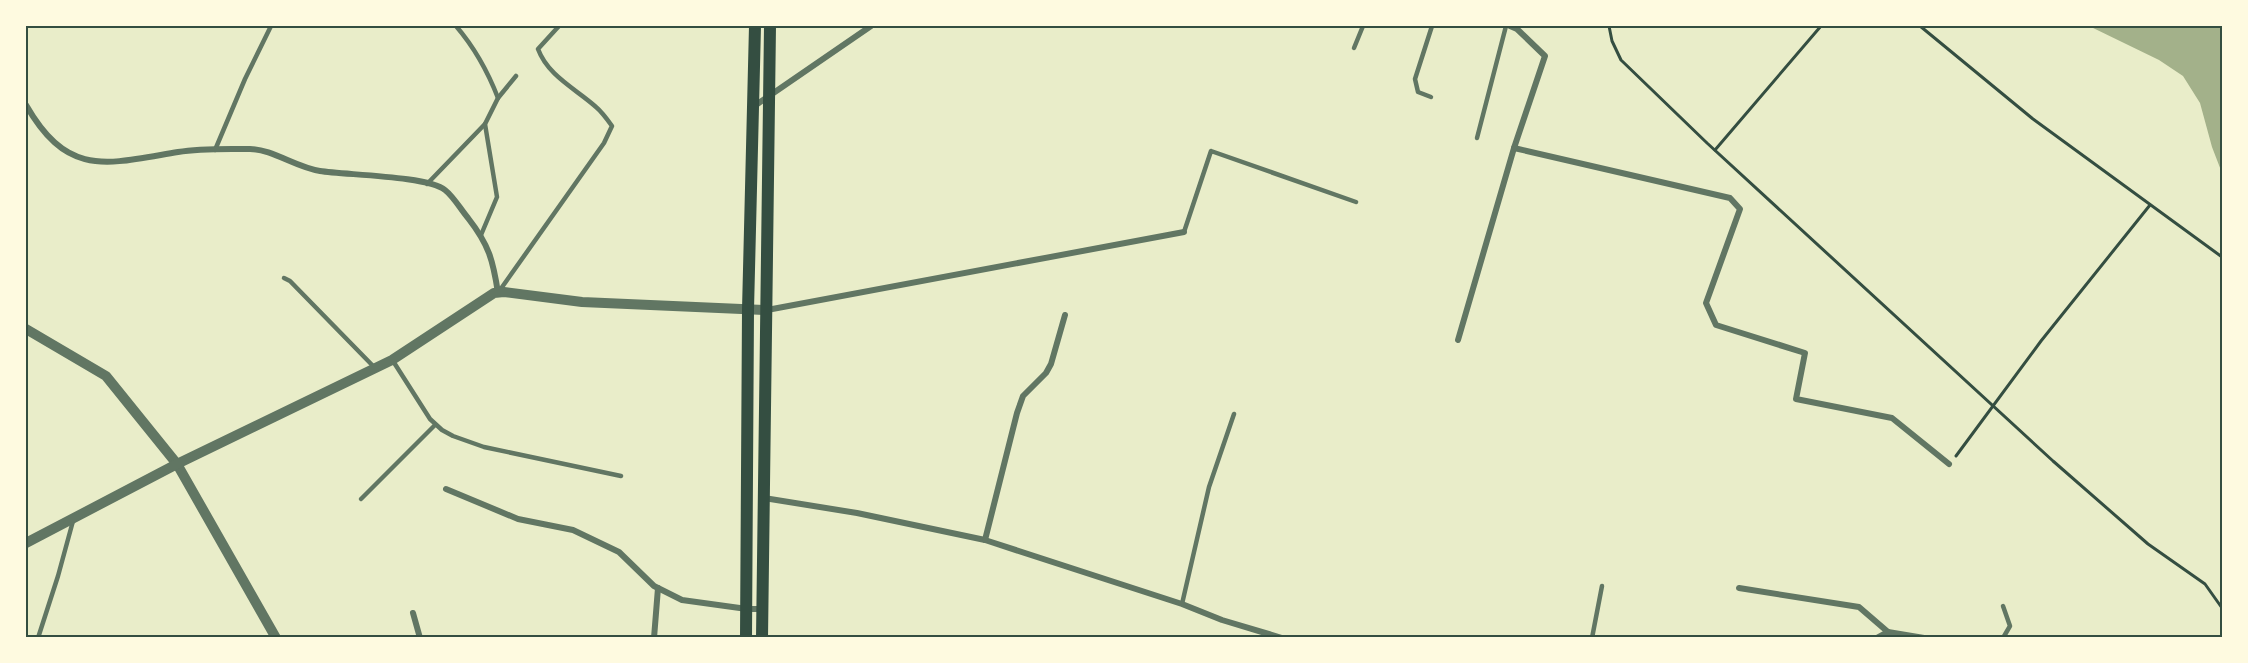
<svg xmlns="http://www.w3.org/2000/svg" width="2248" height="663" font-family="'Fira Sans',sans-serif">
	<rect width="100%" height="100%" fill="#e9edc9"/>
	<path fill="#a3b18a" d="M2089 26H2222V173L2212 147 2200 103 2183 76 2159 60Z"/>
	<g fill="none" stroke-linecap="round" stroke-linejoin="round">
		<g stroke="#344e41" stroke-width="3">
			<path d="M1609 26 1612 41 1621 60 1707 143 2053 461 2148 544 2205 584 2222 608"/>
			<path d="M1920 26 2033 119 2222 257"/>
			<path d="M1715 150 1821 26"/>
			<path d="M1956 456 2041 341 2150 205"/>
		</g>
		<g stroke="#617663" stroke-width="4.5">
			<path d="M456 26C474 47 488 72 498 98L485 124 497 197 481 235"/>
			<path d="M1354 48 1363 26"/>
			<path d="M1431 97 1418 92 1415 79 1432 26"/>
			<path d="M498 98 516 76"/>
			<path d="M1477 138 1506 26"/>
			<path d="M215 150 245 79 271 26"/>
			<path d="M427 184 485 124"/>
			<path d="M1184 232 1211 151 1356 202"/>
			<path d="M284 278 290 281 375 368"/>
			<path d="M500 290 604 143 612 126C607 119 602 112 596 107 576 89 548 76 538 49L559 26"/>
			<path d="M393 361 430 419 442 430 453 436 484 447 621 476"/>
			<path d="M361 499 435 425"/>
			<path d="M1182 604 1209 487 1234 414"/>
			<path d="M38 638 58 576 73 521"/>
			<path d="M1592 638 1602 586"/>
			<path d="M2003 638 2010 626 2003 606"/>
		</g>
		<g stroke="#617663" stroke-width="6">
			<path d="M26 105C68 178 106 164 178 152 201 148 227 149 250 149 272 149 297 168 320 171 345 175 428 176 445 190 454 197 461 210 468 218 489 245 493 260 498 293"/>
			<path d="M753 107 871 26"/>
			<path d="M1514 148 1730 198 1740 209 1706 303 1716 325 1805 353 1796 399 1892 418 1949 464"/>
			<path d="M767 310 1184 232"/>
			<path d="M1458 340 1514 148 1545 56 1517 29 1510 26"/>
			<path d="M446 489 518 519 573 530 619 552 654 586 682 600 747 609H762"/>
			<path d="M764 498 857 513 985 540 1182 604 1222 620 1282 638"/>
			<path d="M985 540 1017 413 1023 396 1046 373 1051 364 1065 315"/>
			<path d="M1739 588 1859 607 1888 632"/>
			<path d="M413 613 420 638"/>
			<path d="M654 638 658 588"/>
			<path d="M1877 638 1888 632 1924 638"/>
		</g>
		<g stroke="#617663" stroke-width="10">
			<path d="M26 329 106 376 177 464 276 638"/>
			<path d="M26 543 177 464 392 360 494 293 504 292 582 302 766 310"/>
		</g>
		<g stroke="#344e41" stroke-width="12">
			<path d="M746 638 748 310 755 26"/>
			<path d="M762 638 770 26"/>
		</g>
	</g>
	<rect width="2248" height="663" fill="none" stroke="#fefae0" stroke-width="54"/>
	<rect x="27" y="27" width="2194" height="609" fill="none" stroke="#344e41" stroke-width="2"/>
</svg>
